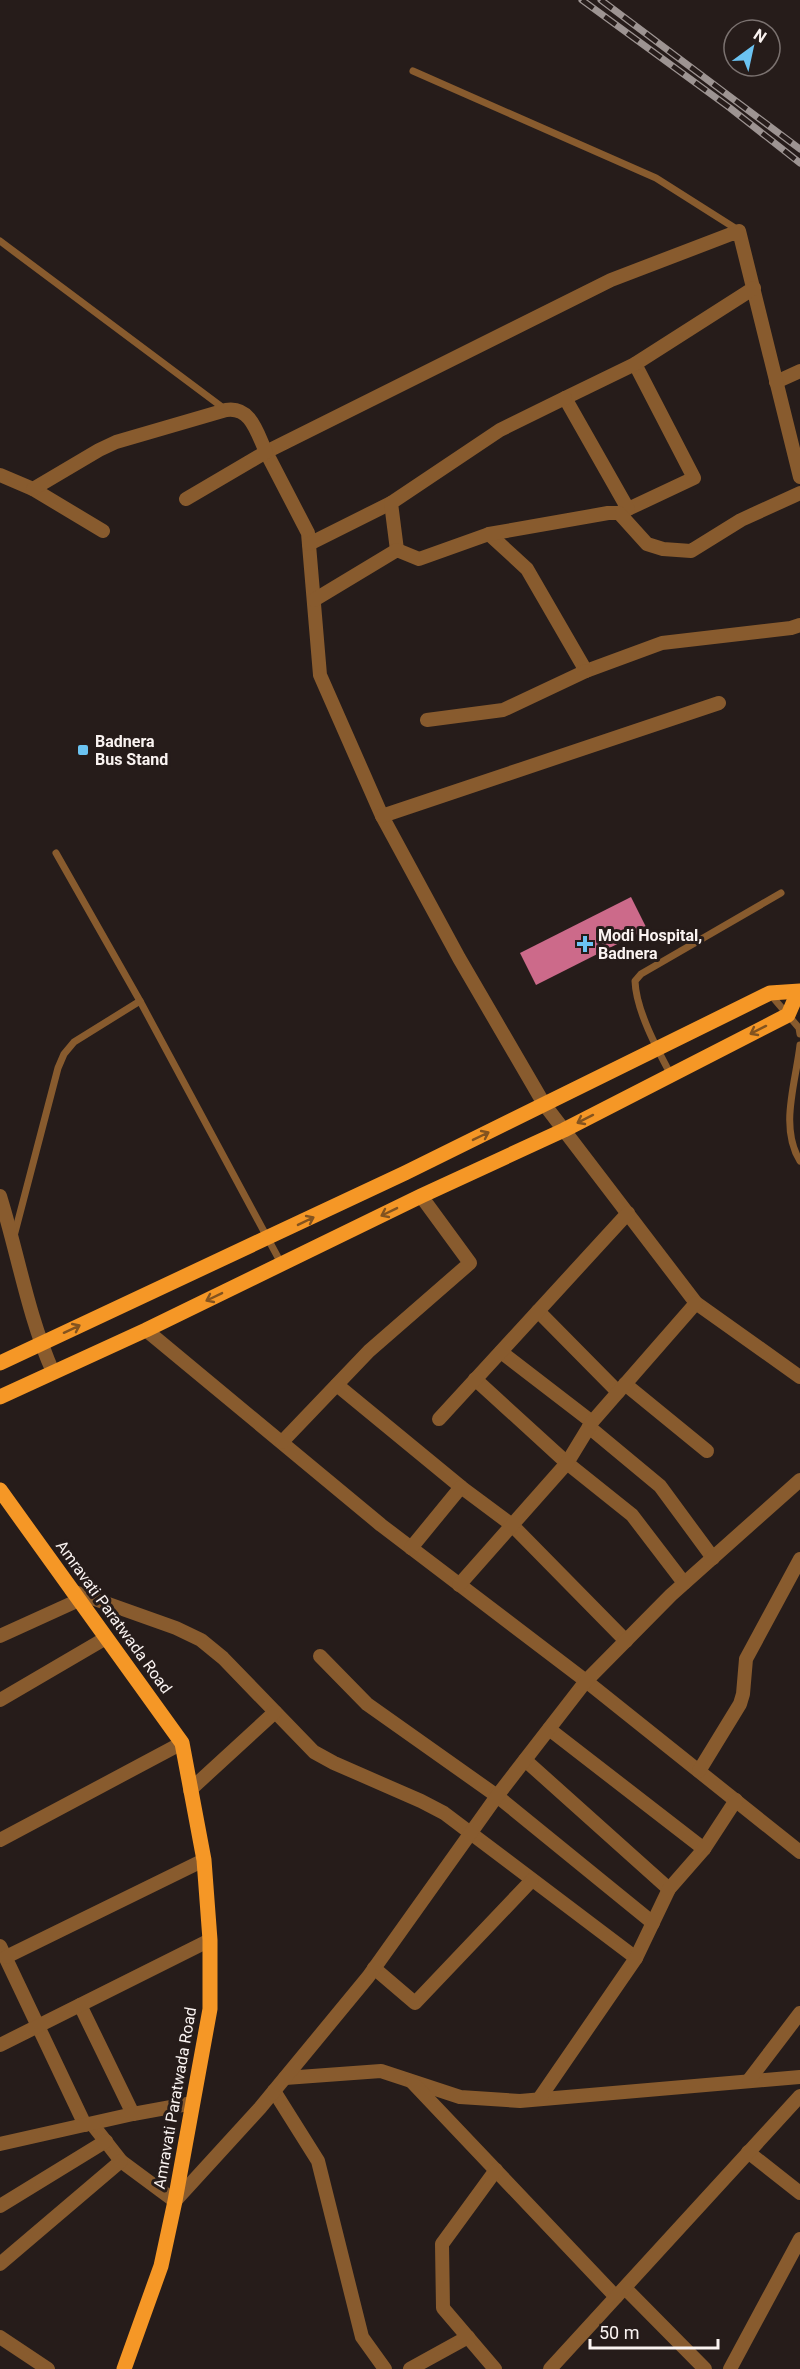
<svg xmlns="http://www.w3.org/2000/svg" width="800" height="2369" font-family="Roboto,sans-serif">
	<rect width="100%" height="100%" fill="#261c1a"/>
	<path fill="#cc6a8a" d="M631 897 647 929 536 985 520 953Z"/>
	<g fill="none" stroke-linecap="round" stroke-linejoin="round">
		<g stroke="#885b2e" stroke-width="7">
			<path d="M413 71 656 178 738 230"/>
			<path d="M0 241 226 410"/>
			<path d="M56 853 140 1001 281 1263"/>
			<path d="M770 994 799 1028 800 1034"/>
			<path d="M800 1045C796 1082 779 1127 800 1161"/>
			<path d="M671 1075C657 1049 636 1010 635 981L641 974 781 893"/>
			<path d="M14 1236 58 1068 64 1054 74 1042 140 1001"/>
		</g>
		<g stroke="#885b2e" stroke-width="14">
			<path d="M776 382 800 371"/>
			<path d="M0 475 33 489 103 531"/>
			<path d="M800 477 739 231 611 280 266 452 308 533 320 675 382 816 459 958 544 1104 696 1303 800 1377"/>
			<path d="M33 489 99 450 116 442 226 410C251 406 257 433 266 452L186 499"/>
			<path d="M628 509 694 478 635 364"/>
			<path d="M619 513 628 509 565 398 635 364 754 288"/>
			<path d="M489 534 527 569 586 671 662 643 791 628 800 625"/>
			<path d="M309 544 391 503"/>
			<path d="M397 550 391 503 500 430 565 398"/>
			<path d="M314 600 397 550 419 559 489 534 608 513H619L647 544 663 549 691 551 741 520 800 493"/>
			<path d="M427 720 503 710 586 671"/>
			<path d="M382 816 719 703"/>
			<path d="M0 1196C18 1254 28 1316 53 1372"/>
			<path d="M538 1311 618 1392"/>
			<path d="M146 1330 381 1525 586 1681 800 1852"/>
			<path d="M501 1352 592 1422"/>
			<path d="M475 1379 567 1463 632 1515 684 1583"/>
			<path d="M625 1384 707 1451"/>
			<path d="M337 1385 461 1487"/>
			<path d="M439 1419 628 1213"/>
			<path d="M589 1427 660 1486 713 1558"/>
			<path d="M282 1442 369 1351 470 1263 421 1196"/>
			<path d="M411 1548 461 1487 512 1525 626 1641"/>
			<path d="M459 1585 567 1463 592 1422 696 1303"/>
			<path d="M72 1591 176 1628 201 1640 223 1658 314 1752 334 1763 421 1801 444 1813 636 1958"/>
			<path d="M0 1636 79 1600"/>
			<path d="M320 1656 367 1704 497 1796 653 1923"/>
			<path d="M0 1700 106 1638"/>
			<path d="M549 1729 704 1849"/>
			<path d="M525 1760 669 1889"/>
			<path d="M699 1771 740 1704 743 1694 746 1659 800 1559"/>
			<path d="M190 1790 275 1712"/>
			<path d="M0 1840 182 1743"/>
			<path d="M0 1946 85 2125"/>
			<path d="M6 1957 204 1860"/>
			<path d="M374 1968 415 2003 532 1880"/>
			<path d="M80 2005 133 2114"/>
			<path d="M0 2045 210 1940"/>
			<path d="M285 2078 381 2071 460 2097 520 2101 800 2077"/>
			<path d="M749 2080 800 2013"/>
			<path d="M412 2082 616 2297"/>
			<path d="M274 2091 318 2161 362 2337 385 2369"/>
			<path d="M539 2099 636 1958 669 1889 704 1849 736 1800"/>
			<path d="M92 2124 121 2161 175 2201 260 2108 368 1977 497 1796 586 1681 671 1595 800 1480"/>
			<path d="M0 2144 133 2114 193 2103"/>
			<path d="M748 2152 800 2193"/>
			<path d="M0 2206 106 2141"/>
			<path d="M0 2264 121 2161"/>
			<path d="M625 2288 705 2369"/>
			<path d="M0 2337 48 2369"/>
			<path d="M410 2369 468 2337"/>
			<path d="M495 2369 443 2308 442 2244 496 2170"/>
			<path d="M550 2369 800 2096"/>
			<path d="M730 2369 800 2239"/>
		</g>
		<g stroke="#f59726" stroke-width="15">
			<path d="M0 1363 405 1173 770 993 800 991"/>
			<path d="M0 1397 146 1330 421 1196 564 1130 788 1015 798 992"/>
			<path d="M0 1490 182 1743 204 1860 210 1940V2009L175 2201 161 2266 124 2369"/>
		</g>
		<g stroke="#9d9492" stroke-width="7">
			<g id="rail">
				<path d="M582 0 730 108 800 163"/>
				<path d="M601 0 800 149"/>
			</g>
		</g>
		<use href="#rail" stroke="#261c1a" stroke-width="4.5" stroke-dasharray="14" stroke-linecap="butt"/>
	</g>
	<defs><path id="oneway-shaft" d="M-6 0H5M1.5-3L5.5 0L1.5 3" fill="none" stroke-width="1.6" stroke-linecap="round" stroke-linejoin="round" transform="scale(1.5)"/></defs>
	<g stroke="#83531f">
		<use href="#oneway-shaft" transform="translate(758 1030) rotate(153)"/>
		<use href="#oneway-shaft" transform="translate(585 1119) rotate(153)"/>
		<use href="#oneway-shaft" transform="translate(481 1136) rotate(-26)"/>
		<use href="#oneway-shaft" transform="translate(389 1212) rotate(154)"/>
		<use href="#oneway-shaft" transform="translate(306 1221) rotate(-26)"/>
		<use href="#oneway-shaft" transform="translate(214 1297) rotate(154)"/>
		<use href="#oneway-shaft" transform="translate(72 1329) rotate(-25)"/>
	</g>
	<g fill="#6bc3f2" stroke="#261c1a" stroke-width="2">
		<rect x="77" y="744" width="12" height="12" rx="3"/>
		<path d="M582 935h6v6h6v6h-6v6h-6v-6h-6v-6h6z"/>
	</g>
	<g text-anchor="middle" dominant-baseline="central" stroke-width="6" stroke-linejoin="round" paint-order="stroke">
		<g font-size="16" font-weight="bold" fill="#faf3f1" stroke="#261c1a" text-anchor="start">
			<text x="95" y="741">Badnera<tspan x="95" dy="18">Bus Stand</tspan></text>
			<text x="598" y="935">Modi Hospital,<tspan x="598" dy="18">Badnera</tspan></text>
		</g>
		<g font-size="16" fill="#faf3f1" stroke="#261c1a">
			<text transform="translate(114 1617) rotate(54)">Amravati Paratwada Road</text>
			<text transform="translate(175 2098) rotate(-80)">Amravati Paratwada Road</text>
		</g>
	</g>
	<g transform="translate(752 48) rotate(33)"><circle r="28" fill="#261c1a" stroke="#7b7270" stroke-width="1.5"/>
	<path d="M0-4.5L10 22L0 15L-10 22Z" fill="#6bc3f2"/>
	<text y="-9" font-size="16" font-weight="bold" text-anchor="middle" fill="#faf3f1">N</text>
	</g>
	<path d="M590 2339v9h128v-9" fill="none" stroke="#faf3f1" stroke-width="3"/>
	<text x="599" y="2339" font-size="18" fill="#faf3f1" stroke="#261c1a" stroke-width="4.5" paint-order="stroke">50 m</text>
</svg>
